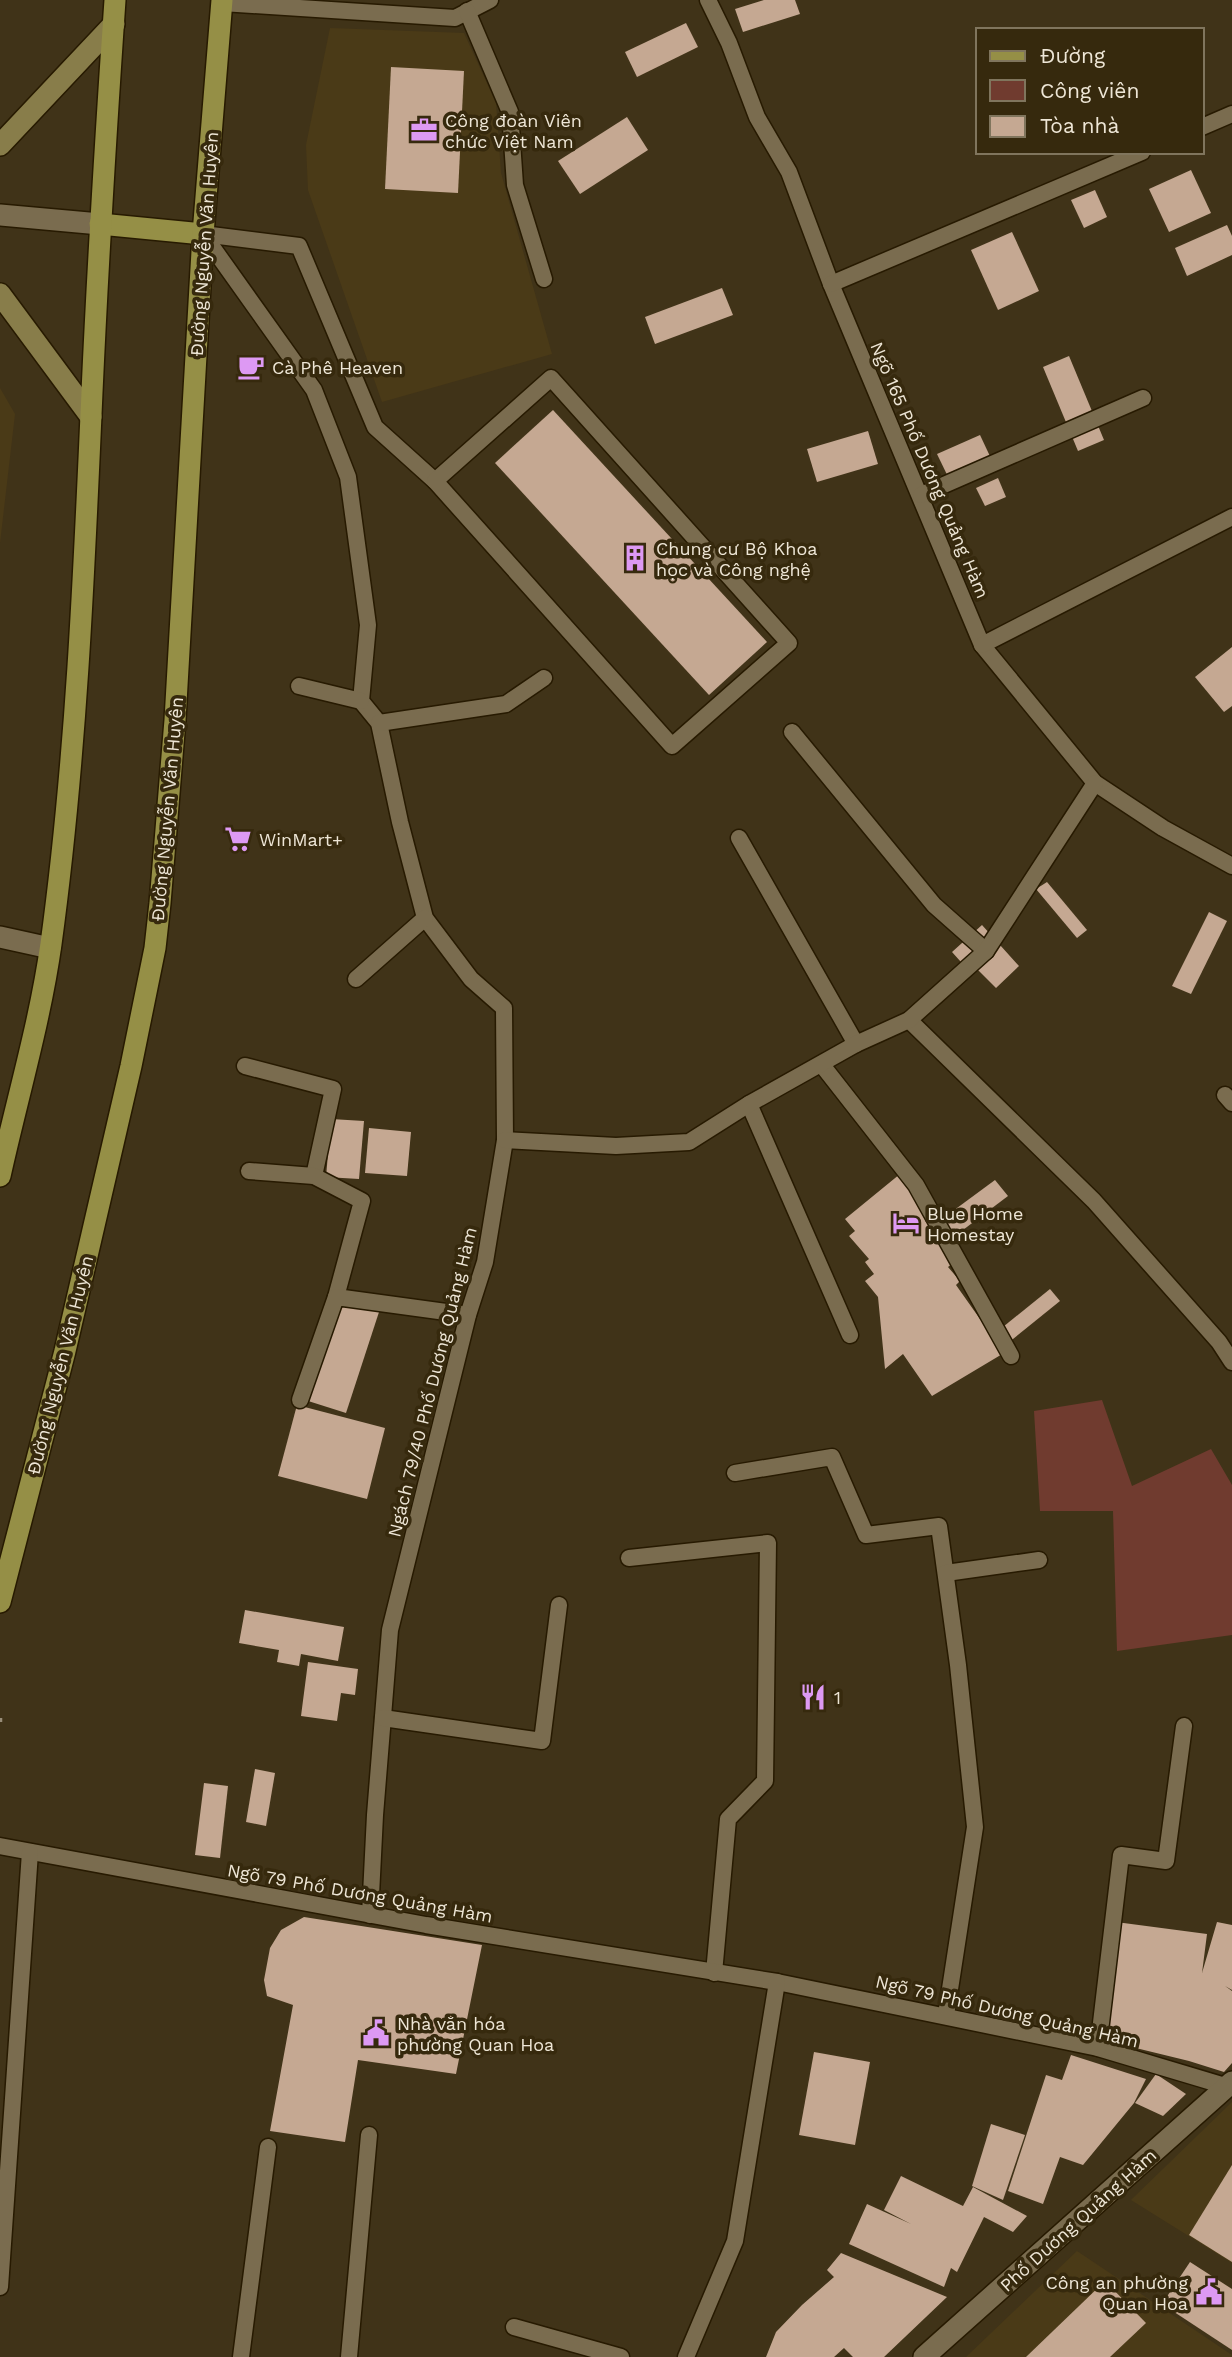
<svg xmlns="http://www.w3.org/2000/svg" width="1232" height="2357" font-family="'Work Sans',sans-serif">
	<rect width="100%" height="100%" fill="#403318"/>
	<g fill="#4a3a17">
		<path d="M330 28 464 33 496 103 501 173 552 354 382 402 308 190 306 145Z"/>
		<path d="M0 388 15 414 0 543Z"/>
		<path d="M1232 2102V2263L1131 2200Z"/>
		<path d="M1077 2251 1232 2355V2357H966Z"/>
	</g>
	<path fill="#703b2f" d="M1102 1400 1132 1486 1211 1449 1232 1485V1635L1117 1651 1113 1511H1040L1034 1411Z"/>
	<g fill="#c5a892">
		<path d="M764 0H795L800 14 743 32 735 9Z"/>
		<path d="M686 23 698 47 637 77 625 52Z"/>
		<path d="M391 67 464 71 458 193 385 189Z"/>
		<path d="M627 117 648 150 580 194 558 161Z"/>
		<path d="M1191 170 1211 213 1169 232 1149 189Z"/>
		<path d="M1095 190 1107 217 1084 228 1071 200Z"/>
		<path d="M1227 225 1232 236V255L1187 276 1175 248Z"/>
		<path d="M1012 232 1039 291 998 310 971 250Z"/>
		<path d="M722 288 733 315 655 344 645 317Z"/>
		<path d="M1069 356 1104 440 1078 451 1043 367Z"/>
		<path d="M553 410 767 642 709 695 495 463Z"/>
		<path d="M868 431 878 464 817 482 807 449Z"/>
		<path d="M980 435 995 467 952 485 937 454Z"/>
		<path d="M998 478 1006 497 985 506 976 488Z"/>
		<path d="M1232 647V706L1224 712 1195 677Z"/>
		<path d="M1047 882 1087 930 1077 938 1036 889Z"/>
		<path d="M1209 912 1227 921 1191 994 1172 986Z"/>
		<path d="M982 925 1019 966 996 988 974 966 969 971 952 952Z"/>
		<path d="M331 1119 364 1121 359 1179 326 1177Z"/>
		<path d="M369 1128 411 1132 407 1176 365 1173Z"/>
		<path d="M900 1174 936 1230 931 1233 953 1263 948 1267 960 1281 956 1285 1004 1353 932 1396 903 1354 885 1369 878 1297 865 1281 874 1274 865 1262 869 1259 849 1236 855 1231 845 1219Z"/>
		<path d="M995 1180 1008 1196 951 1239 938 1222Z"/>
		<path d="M1050 1289 1060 1301 1008 1343 998 1331Z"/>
		<path d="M338 1299 379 1312 346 1413 305 1400Z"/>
		<path d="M297 1405 385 1428 367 1499 278 1476Z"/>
		<path d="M245 1610 344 1627 338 1661 301 1654 299 1666 277 1662 279 1650 239 1643Z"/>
		<path d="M308 1662 358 1669 355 1695 341 1693 337 1721 301 1716Z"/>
		<path d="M255 1769 275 1773 266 1826 246 1822Z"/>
		<path d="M204 1783 228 1786 220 1858 195 1855Z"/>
		<path d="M304 1917 482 1945 456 2074 358 2060 345 2142 270 2131 293 2005 267 1996 264 1980 270 1948 281 1930Z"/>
		<path d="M1116 1922 1207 1934 1202 1973 1217 1922 1232 1925V1990L1225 1986 1232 1991V2063L1224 2072 1189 2061 1103 2040Z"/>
		<path d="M814 2052 870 2062 855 2145 799 2135Z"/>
		<path d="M1071 2055 1146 2079 1134 2103 1083 2165 1060 2157 1043 2204 1008 2191 1046 2075 1062 2080Z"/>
		<path d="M1156 2074 1186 2094 1163 2116 1135 2103Z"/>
		<path d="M991 2124 1025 2135 1003 2200 972 2186Z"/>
		<path d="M1232 2165V2262L1189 2235Z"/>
		<path d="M901 2176 963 2206 973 2187 1027 2216 1013 2232 984 2217 957 2272 951 2268 944 2287 849 2244 867 2204 911 2224 884 2210Z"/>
		<path d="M841 2253 947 2297 884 2357H853L844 2348 834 2357H766L776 2332 802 2305 834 2277 827 2270Z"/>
		<path d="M1190 2262 1232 2289V2350L1162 2304Z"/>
		<path d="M1105 2281 1146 2323 1110 2357H1026Z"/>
	</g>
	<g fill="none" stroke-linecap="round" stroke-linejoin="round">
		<g stroke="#271a01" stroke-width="19">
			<g id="lane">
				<path d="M708 0 729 43 757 117 789 172 831 284 982 645 1095 783 1163 828 1232 866"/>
				<path d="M222 3 455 18 490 0"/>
				<path d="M467 11 510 112 515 185 544 279"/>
				<path d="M1202 127 1232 114"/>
				<path d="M203 234 314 390 348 477 368 625 361 701 379 723 400 822 425 918 471 979 504 1008 505 1140 485 1262 468 1315 390 1630 375 1815 370 1915"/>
				<path d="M203 234 299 246 375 427 435 481"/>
				<path d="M831 284 1142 152"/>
				<path d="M551 378 789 643 672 746 435 481Z"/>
				<path d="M921 495 1143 398"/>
				<path d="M982 645 1232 517"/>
				<path d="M299 686 361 701"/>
				<path d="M379 723 506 704 544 678"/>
				<path d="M792 732 934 905 986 951"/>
				<path d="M739 838 856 1044"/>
				<path d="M356 979 425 918"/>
				<path d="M909 1020 1094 1201 1219 1342 1232 1362"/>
				<path d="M822 1065 916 1185 1011 1356"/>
				<path d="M245 1066 333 1089 314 1176"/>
				<path d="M1225 1095 1232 1103"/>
				<path d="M749 1104 850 1335"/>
				<path d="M505 1140 616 1146 689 1142 749 1104 856 1044 909 1020 986 951 1095 783"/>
				<path d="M249 1171 314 1176 362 1201 336 1297"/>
				<path d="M300 1400 336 1297 468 1315"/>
				<path d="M735 1473 832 1457 866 1535 939 1526 958 1665 975 1827 946 2015"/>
				<path d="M629 1558 768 1543 765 1781 728 1819 714 1973"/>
				<path d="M946 1573 1039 1560"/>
				<path d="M383 1718 542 1741 559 1605"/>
				<path d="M0 1846 426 1925 777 1982 1098 2048 1232 2088"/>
				<path d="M1098 2048 1121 1855 1166 1861 1184 1726"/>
				<path d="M0 2287 30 1852"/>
				<path d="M514 2327 621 2357"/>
				<path d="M241 2357 268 2147"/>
				<path d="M349 2357 369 2135"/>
				<path d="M686 2357 735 2241 777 1982"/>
			</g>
		</g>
		<g stroke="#271a01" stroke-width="24">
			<g id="street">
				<path d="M0 215 100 224"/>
				<path d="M0 937 50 948"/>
				<path d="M924 2357 1232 2082"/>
			</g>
		</g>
		<g stroke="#271a01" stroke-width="24">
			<g id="secondary">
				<path d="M0 145 114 24"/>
				<path d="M0 294 91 417"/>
			</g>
		</g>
		<g stroke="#271a01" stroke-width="24">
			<g id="primary">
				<path d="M100 224 203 234"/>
				<path d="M0 1176C17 1099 40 1022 51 944 76 761 84 576 92 392 98 261 106 131 115 0"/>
				<path d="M0 1602 65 1351 131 1066 155 948 160 903 175 720 203 234 222 0"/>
			</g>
		</g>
		<path stroke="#988d78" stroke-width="4.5" stroke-dasharray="7 3.5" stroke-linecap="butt" d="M0 1718V1722"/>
		<use href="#lane" stroke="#7a6c4f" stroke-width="16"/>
		<use href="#street" stroke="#7a6c4f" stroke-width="21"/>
		<use href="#secondary" stroke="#887d4a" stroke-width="21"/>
		<use href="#primary" stroke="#958f46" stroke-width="21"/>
	</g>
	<defs>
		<g id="office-bare" transform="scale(2.1)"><path d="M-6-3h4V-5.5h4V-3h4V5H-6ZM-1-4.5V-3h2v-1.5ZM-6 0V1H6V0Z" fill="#dd99f3" stroke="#36290d" stroke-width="2.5" paint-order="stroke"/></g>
		<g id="cafe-bare" transform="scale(2.1)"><path d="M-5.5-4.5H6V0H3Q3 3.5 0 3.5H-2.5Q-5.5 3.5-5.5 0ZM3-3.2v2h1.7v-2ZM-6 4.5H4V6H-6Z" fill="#dd99f3" stroke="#36290d" stroke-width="2.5" paint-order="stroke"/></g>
		<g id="building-bare" transform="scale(2.1)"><path d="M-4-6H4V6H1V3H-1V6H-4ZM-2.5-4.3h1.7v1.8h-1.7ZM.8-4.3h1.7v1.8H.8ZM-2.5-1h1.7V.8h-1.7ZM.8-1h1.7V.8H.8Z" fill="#dd99f3" stroke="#36290d" stroke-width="2.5" paint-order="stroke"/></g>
		<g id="supermarket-bare" transform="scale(2.1)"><path d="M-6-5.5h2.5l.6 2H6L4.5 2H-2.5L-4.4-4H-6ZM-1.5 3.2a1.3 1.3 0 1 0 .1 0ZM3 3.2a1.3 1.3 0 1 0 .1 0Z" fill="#dd99f3" stroke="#36290d" stroke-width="2.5" paint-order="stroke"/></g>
		<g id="hotel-bare" transform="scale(2.1)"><path d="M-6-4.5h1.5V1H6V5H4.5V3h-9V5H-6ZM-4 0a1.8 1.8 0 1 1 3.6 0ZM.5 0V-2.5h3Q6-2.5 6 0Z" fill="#dd99f3" stroke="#36290d" stroke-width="2.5" paint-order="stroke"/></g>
		<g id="restaurant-bare" transform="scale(2.1)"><path d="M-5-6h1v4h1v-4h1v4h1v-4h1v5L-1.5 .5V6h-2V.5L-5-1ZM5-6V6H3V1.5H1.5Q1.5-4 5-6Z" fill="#dd99f3" stroke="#36290d" stroke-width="2.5" paint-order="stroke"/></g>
		<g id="civic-bare" transform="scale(2.1)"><path d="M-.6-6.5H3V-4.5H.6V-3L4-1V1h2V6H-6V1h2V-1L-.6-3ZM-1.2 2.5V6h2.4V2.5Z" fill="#dd99f3" stroke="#36290d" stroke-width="2.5" paint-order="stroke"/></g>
	</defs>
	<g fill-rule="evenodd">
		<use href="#office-bare" x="424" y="130"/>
		<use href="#cafe-bare" x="251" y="367"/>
		<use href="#building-bare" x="635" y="558"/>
		<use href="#supermarket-bare" x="238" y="839"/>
		<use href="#hotel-bare" x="906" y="1223"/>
		<use href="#restaurant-bare" x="813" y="1697"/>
		<use href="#civic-bare" x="376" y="2033"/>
		<use href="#civic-bare" x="1209" y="2292"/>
	</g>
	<g text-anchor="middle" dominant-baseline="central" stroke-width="7" stroke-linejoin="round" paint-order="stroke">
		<g font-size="18" fill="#eee6d6" stroke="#36290d" text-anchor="start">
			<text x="445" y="120">Công đoàn Viên<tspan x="445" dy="21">chức Việt Nam</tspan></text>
			<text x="272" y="367">Cà Phê Heaven</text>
			<text x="656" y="548">Chung cư Bộ Khoa<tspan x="656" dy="21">học và Công nghệ</tspan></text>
			<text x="259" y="839">WinMart+</text>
			<text x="927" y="1213">Blue Home<tspan x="927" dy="21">Homestay</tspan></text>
			<text x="834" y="1697">1</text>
			<text x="397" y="2023">Nhà văn hóa<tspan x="397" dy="21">phường Quan Hoa</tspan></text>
			<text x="1188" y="2282" text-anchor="end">Công an phường<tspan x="1188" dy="21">Quan Hoa</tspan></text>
		</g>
		<g font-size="18" fill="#eee6d6" stroke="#36290d">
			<text transform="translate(204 244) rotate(-86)">Đường Nguyễn Văn Huyên</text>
			<text transform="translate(930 470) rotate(67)">Ngõ 165 Phố Dương Quảng Hàm</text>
			<text transform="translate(167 809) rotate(-85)">Đường Nguyễn Văn Huyên</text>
			<text transform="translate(60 1365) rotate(-76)">Đường Nguyễn Văn Huyên</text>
			<text transform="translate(432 1382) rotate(-76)">Ngách 79/40 Phố Dương Quảng Hàm</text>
			<text transform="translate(360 1893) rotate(10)">Ngõ 79 Phố Dương Quảng Hàm</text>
			<text transform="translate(1007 2011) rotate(13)">Ngõ 79 Phố Dương Quảng Hàm</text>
			<text transform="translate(1078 2220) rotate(-42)">Phố Dương Quảng Hàm</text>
		</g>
	</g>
	<rect x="976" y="28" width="228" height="126" fill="#36290d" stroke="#80755d" stroke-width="2"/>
	<rect x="990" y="51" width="35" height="10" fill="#958f46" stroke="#80755d" stroke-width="2"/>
	<text x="1040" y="63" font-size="21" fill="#eee6d6">Đường</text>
	<rect x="990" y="80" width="35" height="21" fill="#703b2f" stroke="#80755d" stroke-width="2"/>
	<text x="1040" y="98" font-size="21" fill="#eee6d6">Công viên</text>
	<rect x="990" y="116" width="35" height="21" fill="#c5a892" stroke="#80755d" stroke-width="2"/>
	<text x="1040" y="133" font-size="21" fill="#eee6d6">Tòa nhà</text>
</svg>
